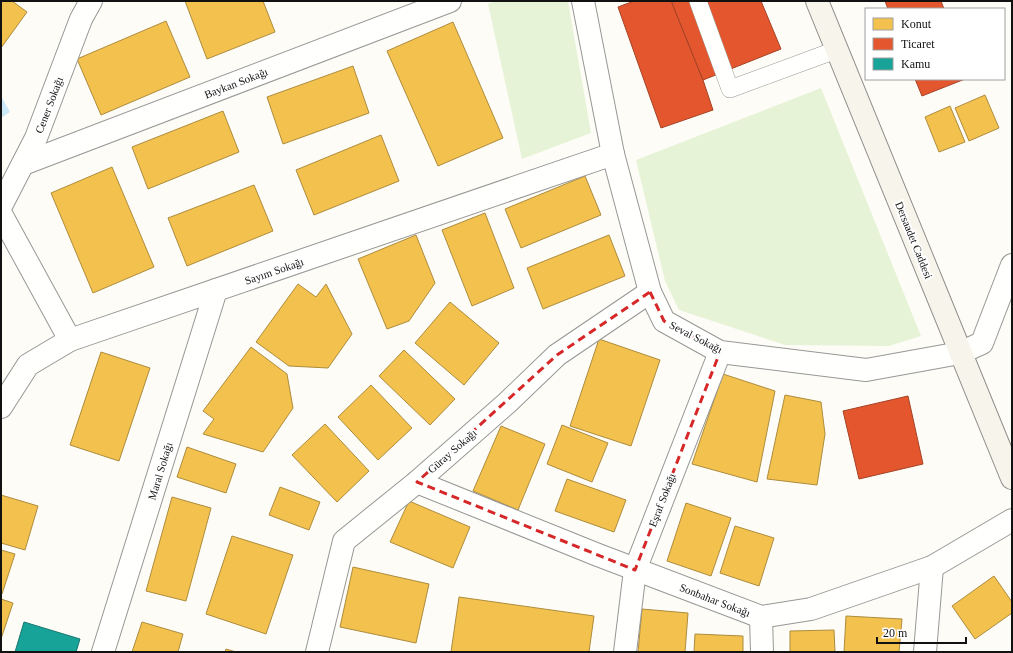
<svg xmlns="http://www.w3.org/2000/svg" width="1013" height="653" font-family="'Times New Roman',serif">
	<rect width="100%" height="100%" fill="#fdfcf7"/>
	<g fill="#e7f3d7">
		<path d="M496 1H568L591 133 522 159 488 4Z"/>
		<path d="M821 88 921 336 889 346 785 345 679 310 665 281 636 160Z"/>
	</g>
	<path fill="#cde8f7" d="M1 96 10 112 1 118Z"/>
	<g fill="#f2c14e" stroke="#ae8c3c">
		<path d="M1 1H12L27 12 1 48Z"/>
		<path d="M185 1H263L275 32 207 59Z"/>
		<path d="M166 21 190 77 101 115 77 59Z"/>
		<path d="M453 22 503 138 438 166 387 51Z"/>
		<path d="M353 66 369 113 283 144 267 97Z"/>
		<path d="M985 95 999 128 969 141 955 108Z"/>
		<path d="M950 106 965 142 939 152 925 117Z"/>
		<path d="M223 111 239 152 148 189 132 147Z"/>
		<path d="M381 135 399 181 314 215 296 170Z"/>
		<path d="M112 167 154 267 93 293 51 193Z"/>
		<path d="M585 176 601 215 521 248 505 209Z"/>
		<path d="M254 185 273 231 187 266 168 218Z"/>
		<path d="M485 213 514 288 472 306 442 230Z"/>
		<path d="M416 235 435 283 409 321 387 329 358 259Z"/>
		<path d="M609 235 625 276 543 309 527 268Z"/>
		<path d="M298 284 316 297 326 284 352 334 328 368 289 366 256 342Z"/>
		<path d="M450 302 499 343 464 385 415 343Z"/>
		<path d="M599 339 660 360 631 446 570 426Z"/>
		<path d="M251 347 287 374 293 408 263 452 203 434 214 419 203 411Z"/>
		<path d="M404 350 455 399 430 425 379 376Z"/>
		<path d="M101 352 150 368 119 461 70 445Z"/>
		<path d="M723 374 775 391 757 482 692 464Z"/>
		<path d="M371 385 412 428 378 460 338 417Z"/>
		<path d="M785 395 821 402 825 434 817 485 767 479Z"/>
		<path d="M325 424 369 471 337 502 292 455Z"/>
		<path d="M562 425 608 443 592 482 547 464Z"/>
		<path d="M501 426 545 444 518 510 473 491Z"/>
		<path d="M187 447 236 464 226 493 177 477Z"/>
		<path d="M567 479 626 500 614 532 555 511Z"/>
		<path d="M280 487 320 502 309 530 269 515Z"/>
		<path d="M1 495 38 506 25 550 1 543Z"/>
		<path d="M172 497 211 508 186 601 146 591Z"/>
		<path d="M409 501 470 527 453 568 390 542Z"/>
		<path d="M686 503 731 518 711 576 667 561Z"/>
		<path d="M735 526 774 538 759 586 720 573Z"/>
		<path d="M232 536 293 555 266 634 206 614Z"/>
		<path d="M1 550 15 554 2 594 1 593Z"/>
		<path d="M353 567 429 584 416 643 340 627Z"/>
		<path d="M994 576 1012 602V613L975 639 952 606Z"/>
		<path d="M459 597 594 616 589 652H451Z"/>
		<path d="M1 599 13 603 1 639Z"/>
		<path d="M642 609 688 613 685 652H638Z"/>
		<path d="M846 616 902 619 899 652H844Z"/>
		<path d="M142 622 183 634 178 652H132Z"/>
		<path d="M834 630 835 652H790V631Z"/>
		<path d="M695 634 743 636V652H694Z"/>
		<path d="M226 649 236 652H225Z"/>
	</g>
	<g fill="#e4572e" stroke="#a54225">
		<path d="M634 1H671L672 3 703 80 713 110 661 128 618 7Z"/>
		<path d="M676 1H761L781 49 703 80 672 3Z"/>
		<path d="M885 1H941L944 9H888Z"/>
		<path d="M915 79H965L922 96Z"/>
		<path d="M908 396 923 464 859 479 843 411Z"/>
	</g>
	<path fill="#17a398" stroke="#157770" d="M24 622 80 639 76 652H15Z"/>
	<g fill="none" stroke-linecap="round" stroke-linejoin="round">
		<g stroke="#979795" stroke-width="18">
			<path id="service" d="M698 1 730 89 836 50"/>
		</g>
		<g stroke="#979795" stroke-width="24">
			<g id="minor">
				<path d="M583 1 613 154 650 292 664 321 720 352 866 370 960 353 982 343 1012 265"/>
				<path d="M23 164 450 1"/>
				<path d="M1 206 36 138 81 19 91 1"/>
				<path d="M1 214 70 340 613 154"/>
				<path d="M1 407 28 365 70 340"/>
				<path d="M417 482 598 555 761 617 811 609 932 567 1012 520"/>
				<path d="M761 617 762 652"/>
				<path d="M103 652 216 290"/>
				<path d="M317 652 344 541 417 482 507 403 557 355 650 292"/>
				<path d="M625 652 635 570 720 352"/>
				<path d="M925 652 932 567"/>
			</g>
		</g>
		<g stroke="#8e8d8b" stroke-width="24">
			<path id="secondary" d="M817 1 1012 478"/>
		</g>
		<use href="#service" stroke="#fffffe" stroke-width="17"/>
		<use href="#minor" stroke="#fffffe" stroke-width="22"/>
		<use href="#secondary" stroke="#f6f4eb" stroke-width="22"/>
	</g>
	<path fill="none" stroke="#d62828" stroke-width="3" stroke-dasharray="8 5" stroke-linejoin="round" d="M650 292 664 321 720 352 635 570 417 482 557 355Z"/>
	<g text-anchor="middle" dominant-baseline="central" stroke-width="4" stroke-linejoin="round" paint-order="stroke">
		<g font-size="11" fill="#111" stroke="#fff">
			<text transform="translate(236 83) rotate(-21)">Baykan Sokağı</text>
			<text transform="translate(49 105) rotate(-69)">Cener Sokağı</text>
			<text transform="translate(914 240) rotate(68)">Dersaadet Caddesi</text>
			<text transform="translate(274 271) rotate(-19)">Sayım Sokağı</text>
			<text transform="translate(696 337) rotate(27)">Seval Sokağı</text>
			<text transform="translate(452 451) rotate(-41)">Güray Sokağı</text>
			<text transform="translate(160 471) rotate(-73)">Maral Sokağı</text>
			<text transform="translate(662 500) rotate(-69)">Eşraf Sokağı</text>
			<text transform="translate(715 600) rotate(21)">Sonbahar Sokağı</text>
		</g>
	</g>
	<rect width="1013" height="653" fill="none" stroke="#111111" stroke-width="4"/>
	<rect x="865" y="8" width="140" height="72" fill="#ffffff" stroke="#a0a0a0"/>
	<rect x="873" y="18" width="20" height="12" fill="#f2c14e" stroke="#a0a0a0"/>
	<text x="901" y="28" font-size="12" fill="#111111">Konut</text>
	<rect x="873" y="38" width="20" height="12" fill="#e4572e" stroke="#a0a0a0"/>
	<text x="901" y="48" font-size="12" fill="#111111">Ticaret</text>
	<rect x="873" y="58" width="20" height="12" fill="#17a398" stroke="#a0a0a0"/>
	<text x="901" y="68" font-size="12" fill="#111111">Kamu</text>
	<path d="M877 637v6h89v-6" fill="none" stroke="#111111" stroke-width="2"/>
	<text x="883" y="637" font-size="12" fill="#111111" stroke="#ffffff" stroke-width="3" paint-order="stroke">20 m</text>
</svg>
